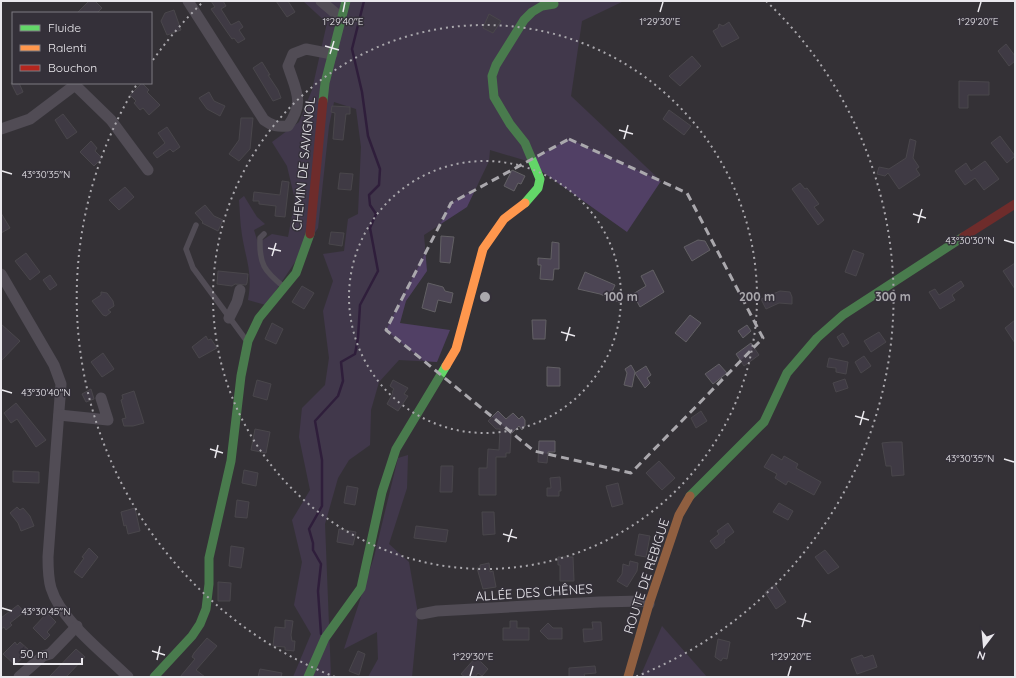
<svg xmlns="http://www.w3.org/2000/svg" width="1016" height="678" font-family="Quicksand,sans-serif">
	<rect width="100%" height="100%" fill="#343237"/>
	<g fill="#514065">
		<path d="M303 1H624L582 21 571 96 661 181 627 232 527 161 490 150 489 161 467 207 424 235 427 271 406 301 400 323 450 330 437 362 399 360 379 382 371 410 370 445 349 460 338 478 325 524 331 677H293L311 634 294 605 302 562 292 520 310 490 299 437 302 408 325 385 329 358 323 311 333 281 323 254 344 251 348 219 358 214 361 147 356 109 334 102 329 126 318 228 266 305 248 300C253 273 246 260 242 235 240 223 240 211 239 200L244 196 257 217 265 224 254 230 258 243 272 234 288 237 295 200 287 166 272 142 299 122 312 90 327 23Z"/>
		<path d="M408 455 407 488 389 544 409 562 418 614 412 677H368L378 659 377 632 344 649 374 557 398 458Z"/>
		<path d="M662 626 707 677H640Z"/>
	</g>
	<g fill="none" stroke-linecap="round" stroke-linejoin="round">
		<path stroke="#280840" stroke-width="2.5" d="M321 634 318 591 321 564 313 550V543L309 529 322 506V460L315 421 338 396 343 381 341 362 355 354 358 338 360 305 378 271 370 228 376 214 370 205 369 195 379 185 380 169 368 136 362 92 352 49 364 1"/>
	</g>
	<g fill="#4c4554" stroke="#626064">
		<path d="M89 1H95L102 8 97 13H77Z"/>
		<path d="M211 1H223L226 6 221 9 231 25 239 21 243 27 239 30 245 39 238 43 234 38 232 39 211 9 215 7Z"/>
		<path d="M276 1H288L295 12 287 17Z"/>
		<path d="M174 10 181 30 167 35 161 21 165 13Z"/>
		<path d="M489 14 501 21 493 33 483 28Z"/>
		<path d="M729 22 739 38 722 47 713 31 718 28 719 24 723 26Z"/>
		<path d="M1006 44 1015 56V61L1009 66 998 51Z"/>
		<path d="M692 56 701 66 680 86 669 76Z"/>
		<path d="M262 62 270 75H268L278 90 281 98 273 101 253 68Z"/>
		<path d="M959 81 989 82V95H968V108H959Z"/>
		<path d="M11 83H19L23 92 17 95Z"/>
		<path d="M142 83 149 90 147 92 160 105 149 115 143 108 140 110 134 103 136 101 130 95Z"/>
		<path d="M209 92 214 101 225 106 220 116 207 109 199 98Z"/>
		<path d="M332 106 350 107V114H346L343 140 333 139 335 113 331 112Z"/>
		<path d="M669 110 691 126 684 135 663 119Z"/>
		<path d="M63 114 77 132 67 139 55 120Z"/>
		<path d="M241 118H253L250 149 239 161 229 154 239 140Z"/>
		<path d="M167 127 180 147 173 152 170 149 157 158 153 153 165 143 158 133Z"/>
		<path d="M1000 136 1015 156 1007 163 991 143Z"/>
		<path d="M910 139 916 141 913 158 919 167 916 169 920 175 899 189 888 173 885 176 877 174 879 167 889 169 906 158Z"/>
		<path d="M91 141 97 148 95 151 102 158 94 166 80 152Z"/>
		<path d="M985 161 999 179 984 190 975 178 965 185 955 171 966 163 971 171Z"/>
		<path d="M512 170 525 176 521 184 518 183 514 191 504 186Z"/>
		<path d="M340 173 353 174 351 190 338 189Z"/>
		<path d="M282 181 289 182 285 217 275 216 276 206 259 204V201H253L254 192 280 195Z"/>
		<path d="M800 183 805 189 807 188 819 204 814 207 824 220 818 225 792 189Z"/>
		<path d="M125 187 134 197 119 210 109 200Z"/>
		<path d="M205 205 214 216 223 220 218 231 202 223 203 222 195 213Z"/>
		<path d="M1 213 10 228 1 233Z"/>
		<path d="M331 232 344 233 342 246 329 244Z"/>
		<path d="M441 236 454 237 450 263 440 262Z"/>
		<path d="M698 240 705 241 710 250 692 261 684 247Z"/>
		<path d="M552 242 559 243V269H554L553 280 540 279 541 265H538V258L551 259Z"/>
		<path d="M853 250 864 254 856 276 845 272Z"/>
		<path d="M26 253 40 272 30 280 15 261Z"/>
		<path d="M1015 263V289L1003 271Z"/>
		<path d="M653 270 664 292 640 307 633 294 646 286 641 276Z"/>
		<path d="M218 271 248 274 247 283 246 285 235 284 232 286 217 284Z"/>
		<path d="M585 272 615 285 611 294 622 295 621 303 600 294 578 289Z"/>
		<path d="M50 275 57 285 50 290 43 280Z"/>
		<path d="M961 281 964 286 952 295 955 300 940 309 929 292 935 289 939 295Z"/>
		<path d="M428 283 443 287 445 291 453 293 451 303 438 300 435 312 422 308Z"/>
		<path d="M302 286 314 293 304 309 292 302Z"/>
		<path d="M780 291 790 292 792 297V304L779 303 766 309 761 299Z"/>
		<path d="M101 292 107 293 113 301 114 306 108 310 111 312 106 316 103 315 92 301 101 295Z"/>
		<path d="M690 315 701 323 686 342 675 333Z"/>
		<path d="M532 320H546L545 339H533Z"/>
		<path d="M1015 320V343L1005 328Z"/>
		<path d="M272 323 283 329 276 344 265 339Z"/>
		<path d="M1 324 20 341 1 361Z"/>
		<path d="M747 325 751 331 743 338 738 331Z"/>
		<path d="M879 332 886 342 871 352 864 341Z"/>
		<path d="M843 333 849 343 843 347 837 337Z"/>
		<path d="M206 336 208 340 211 339 217 348 199 358 192 347Z"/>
		<path d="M751 343 759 355 744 366 736 354Z"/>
		<path d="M103 353 114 369 102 377 91 362Z"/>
		<path d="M864 356 871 366 861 373 855 362Z"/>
		<path d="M829 358 848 362 846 374 836 372V368L827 367Z"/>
		<path d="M719 364 727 373 713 384 705 374Z"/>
		<path d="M631 365 635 372 632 387 624 385 627 373 625 369Z"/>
		<path d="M646 366 651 375 647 378 650 383 645 388 635 373Z"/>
		<path d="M547 367 560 368V386H547Z"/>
		<path d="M845 379 848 388 836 392 833 383Z"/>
		<path d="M257 380 271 384 267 400 253 396Z"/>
		<path d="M393 380 408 388 404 394 408 396 398 411 387 404 393 393 392 392 394 389 390 386Z"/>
		<path d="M91 389 94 399 86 402 82 394Z"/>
		<path d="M134 391 144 423 133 426H124L122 419 126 418 121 400 123 399 122 395Z"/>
		<path d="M16 403 46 440 36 447 17 419 11 423 4 413Z"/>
		<path d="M498 411 506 419 513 413 519 419 522 416 525 420V426L522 430 519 426 511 434 510 453H506V457H496V495H479V468H487L488 449 499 450 500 429H496L488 421Z"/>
		<path d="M701 411 707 421 696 428 691 418Z"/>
		<path d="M255 429 270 432 266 453 251 450Z"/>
		<path d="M539 441H555V452H548L547 463 538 462Z"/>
		<path d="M892 442H902L904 475 892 476 891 466H886L882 443Z"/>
		<path d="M772 454 782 460 784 456 798 464 796 468 821 482 814 495 788 481 786 485 775 478 777 474 764 467Z"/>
		<path d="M659 461 675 478 662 490 646 473Z"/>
		<path d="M441 466H453L452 492H440Z"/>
		<path d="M244 470 258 473 256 486 242 483Z"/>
		<path d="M13 471 39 472V483L13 482Z"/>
		<path d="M560 477 561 491H559V496H547V488H551L550 478Z"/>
		<path d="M618 483 623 504 612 507 606 486Z"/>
		<path d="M347 486 358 488 355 505 344 503Z"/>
		<path d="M237 500 249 502 247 518 235 517Z"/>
		<path d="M779 503 793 511 788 520 773 512Z"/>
		<path d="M17 507 20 510 23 508 30 516 34 526 21 531 18 523 10 513Z"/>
		<path d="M135 508 140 531 128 534 126 525 124 526 121 512Z"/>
		<path d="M482 512H494L495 534 483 535Z"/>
		<path d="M728 523 734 532 724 540 725 542 716 549 710 541 719 534 717 531Z"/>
		<path d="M416 526 448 530 446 542 414 538Z"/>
		<path d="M339 529 356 532 353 545 337 542Z"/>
		<path d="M639 534 650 536 646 557 635 555Z"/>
		<path d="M231 546 244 548 241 568 229 566Z"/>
		<path d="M89 548 98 557 82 578 74 572 84 558 82 557Z"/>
		<path d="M825 550 839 567 828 574 815 557Z"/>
		<path d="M558 557H573L574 581H560V565H558Z"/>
		<path d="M630 561 638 563 637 571 627 587 617 581 622 574 623 564 629 566Z"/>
		<path d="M489 563 490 572 493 571 496 587 483 589 477 568H480V565Z"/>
		<path d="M218 582 231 583 230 601H218Z"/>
		<path d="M775 585 786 602 776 609 765 592Z"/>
		<path d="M18 605 24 612 10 623 12 625 6 630 4 627 1 629V618Z"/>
		<path d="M47 613 56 622 47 632 50 635 45 640 33 628Z"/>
		<path d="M285 620 293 621 291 635 292 641H295L294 651 285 650V647L273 646 275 627 285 628Z"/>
		<path d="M510 621H517V628H529V640H503V628H510Z"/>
		<path d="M592 622H601L602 640 584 642 583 629H593Z"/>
		<path d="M548 623 553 628H562V639H548L540 631Z"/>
		<path d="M207 638 217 646 196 670 205 677H180L195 659 192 657 194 653Z"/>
		<path d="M718 639 730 642 727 659 723 658 721 661 715 657Z"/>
		<path d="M15 642 17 645 20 642 30 651 15 665 3 654Z"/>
		<path d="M76 649 85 657 66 677H49Z"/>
		<path d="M358 651 365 654 359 675 349 671Z"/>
		<path d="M862 655 864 658 873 655 877 667 857 674 851 659Z"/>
		<path d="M476 657 488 669 482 676 478 673 475 677H465L461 674Z"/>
		<path d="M595 666 596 673 584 674 585 677H569V668Z"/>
		<path d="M260 669 282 673 281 677H258Z"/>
	</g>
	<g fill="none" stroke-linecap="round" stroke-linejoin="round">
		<g stroke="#736d7a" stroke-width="5.5">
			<path d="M196 225 186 249 193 268 246 340"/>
			<path d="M264 234 260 238C259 264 264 271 284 287"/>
		</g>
		<g stroke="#736d7a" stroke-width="11">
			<path d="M188 1 264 120C272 126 278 127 288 126 305 102 296 91 288 66L293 54 306 49 332 54"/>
			<path d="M321 1 341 18"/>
			<path d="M1 129 30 119 75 85 111 120 148 170"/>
			<path d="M1 274 54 365 61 384 48 557C48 568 48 578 51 588 61 621 104 653 128 677"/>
			<path d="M229 318 237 302 240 290"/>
			<path d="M59 415 108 420 101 398"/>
			<path d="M421 614 437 611 599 602 643 601 649 604"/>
			<path d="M19 677 43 656 50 654 77 626"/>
		</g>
		<g stroke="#63d668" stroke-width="9">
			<path d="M323 101 325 83 346 1"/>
			<path d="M525 203 538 188 540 179 525 143 510 124 494 97 492 76 496 65 524 20 532 12 542 6 554 4"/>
			<path d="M690 496 764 422 787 373 817 338 843 315 963 237"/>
			<path d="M154 677 192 636 200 624 206 609 209 584V558L231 461 241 376 248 341 259 318 296 273 310 234"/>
			<path d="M308 677 325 638 361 588 382 492 396 449 446 366"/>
		</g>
		<g stroke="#ff974d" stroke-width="9">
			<path d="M446 366 456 349 483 249 504 219 525 203"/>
			<path d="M628 677 649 604 679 515 690 496"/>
		</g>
		<g stroke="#b3261e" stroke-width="9">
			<path d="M310 234 323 101"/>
			<path d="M963 237 1015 204"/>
		</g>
	</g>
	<path d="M0 0H1016V678H0ZM569 139 687 193 763 338 631 473 534 451 386 330 451 203Z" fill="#343237" fill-opacity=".55" fill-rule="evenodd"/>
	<path fill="none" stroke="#aaa8ad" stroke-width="3" stroke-dasharray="8 5" stroke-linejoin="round" d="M569 139 687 193 763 338 631 473 534 451 386 330 451 203Z"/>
	<path fill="none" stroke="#eae8ed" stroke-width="1.5" d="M343 12 345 2M660 12 663 2M978 12 981 2M325 46 339 50M330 54 334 41M619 130 633 134M624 139 628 125M2 171 12 174M913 214 926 218M918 223 922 209M1004 240 1014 243M268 248 281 251M272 256 276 243M561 332 575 336M566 341 570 327M2 390 12 393M855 416 869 420M860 425 864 411M210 449 223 453M215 458 218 445M1004 459 1014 462M503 534 517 538M508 542 512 529M2 608 12 611M797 618 811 622M802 627 806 613M152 651 165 655M157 660 160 646M470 676 473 666M788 676 791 666"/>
	<g fill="none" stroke="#aaa8ad" stroke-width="2" stroke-dasharray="2 4">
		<circle cx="485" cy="297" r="136"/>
		<circle cx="485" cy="297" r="272"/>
		<path d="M335 677A408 408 0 0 1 137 84M153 60A408 408 0 0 1 204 1M766 1A408 408 0 0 1 635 677"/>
	</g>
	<g text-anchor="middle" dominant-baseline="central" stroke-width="3" stroke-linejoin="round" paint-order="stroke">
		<g font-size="13" fill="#eae8ed" stroke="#343039">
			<text transform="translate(303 164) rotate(-84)">CHEMIN DE SAVIGNOL</text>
			<text transform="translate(646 576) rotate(-72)">ROUTE DE REBIGUE</text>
			<text transform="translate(534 592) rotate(-4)">ALLÉE DES CHÊNES</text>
		</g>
	</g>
	<g font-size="10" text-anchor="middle" fill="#eae8ed" stroke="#343039" stroke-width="3" stroke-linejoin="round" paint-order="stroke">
		<text x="343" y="25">1°29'40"E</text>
		<text x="660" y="25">1°29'30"E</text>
		<text x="978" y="25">1°29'20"E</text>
		<text x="46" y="178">43°30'35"N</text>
		<text x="970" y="244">43°30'30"N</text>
		<text x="46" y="396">43°30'40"N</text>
		<text x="970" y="462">43°30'35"N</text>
		<text x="46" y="615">43°30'45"N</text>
		<text x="473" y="660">1°29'30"E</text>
		<text x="791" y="660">1°29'20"E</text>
	</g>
	<circle cx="485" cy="297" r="6" fill="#aaa8ad" stroke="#343039" stroke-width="2"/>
	<g font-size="12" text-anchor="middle" font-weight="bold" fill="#aaa8ad" stroke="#343039" stroke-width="3" stroke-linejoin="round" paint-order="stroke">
		<text x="621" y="301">100 m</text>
		<text x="757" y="301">200 m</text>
		<text x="893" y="301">300 m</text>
	</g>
	<rect width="1016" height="678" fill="none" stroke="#eae8ed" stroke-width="4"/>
	<rect x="12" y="12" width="140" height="72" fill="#343039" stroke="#7d7a81"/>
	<rect x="20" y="25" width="20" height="6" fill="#63d668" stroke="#7d7a81"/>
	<text x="48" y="32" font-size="12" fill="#eae8ed">Fluide</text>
	<rect x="20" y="45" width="20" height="6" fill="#ff974d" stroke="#7d7a81"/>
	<text x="48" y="52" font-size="12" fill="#eae8ed">Ralenti</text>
	<rect x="20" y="65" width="20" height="6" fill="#b3261e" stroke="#7d7a81"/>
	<text x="48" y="72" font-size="12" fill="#eae8ed">Bouchon</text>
	<g transform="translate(984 646) rotate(196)" stroke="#343039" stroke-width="3" paint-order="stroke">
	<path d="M0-3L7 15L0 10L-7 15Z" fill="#eae8ed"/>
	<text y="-6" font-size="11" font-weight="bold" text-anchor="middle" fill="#eae8ed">N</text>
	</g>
	<path d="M14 658v6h68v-6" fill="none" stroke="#eae8ed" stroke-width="2"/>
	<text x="20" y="658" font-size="12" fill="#eae8ed" stroke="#343039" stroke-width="3" paint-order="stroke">50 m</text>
</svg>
